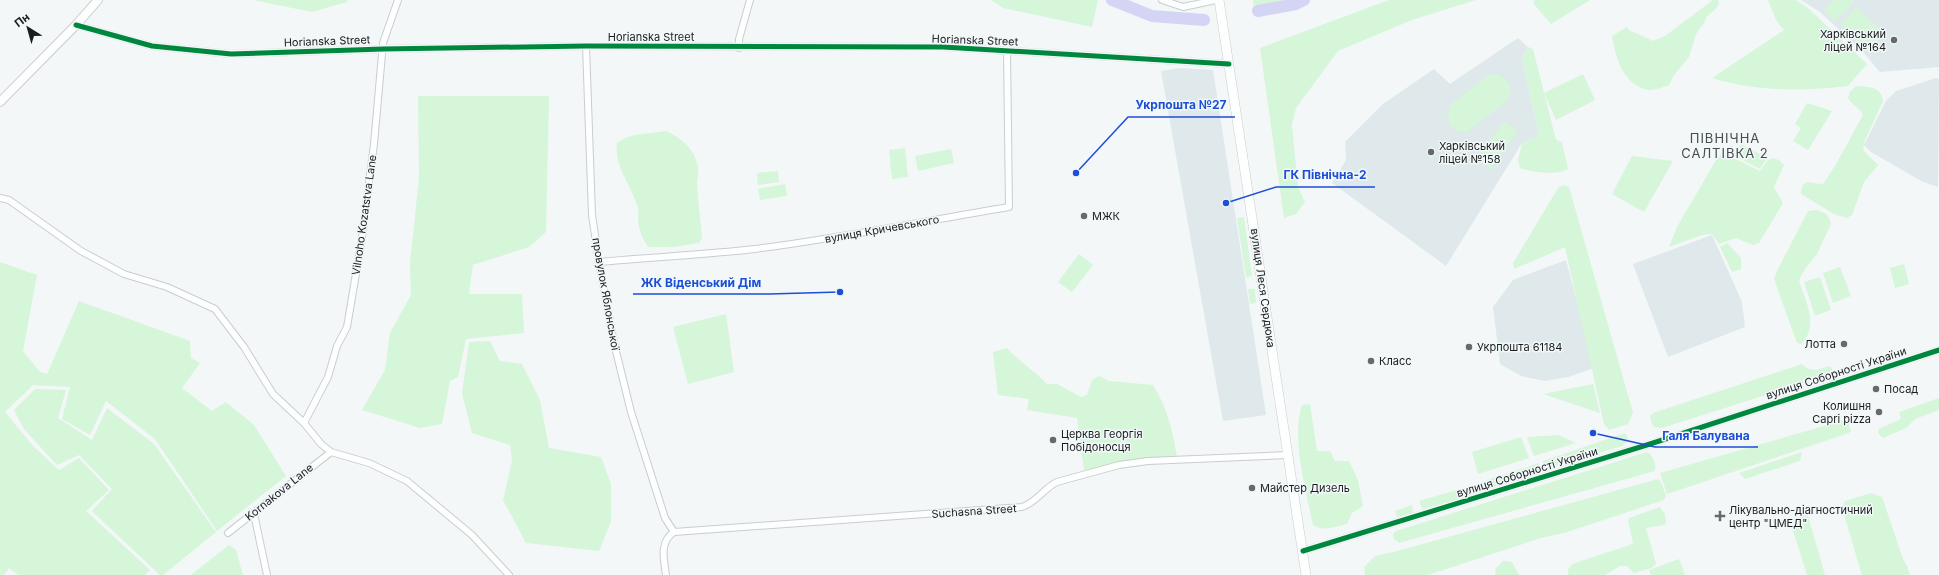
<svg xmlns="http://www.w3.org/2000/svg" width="1939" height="575" font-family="Inter,sans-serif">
	<rect width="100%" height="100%" fill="#f3f7f8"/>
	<g fill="#dfe8ea">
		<path d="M1801 0H1939V67L1880 72 1864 53 1820 12Z"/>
		<path d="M1518 38 1528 47 1522 58 1539 136 1522 143 1446 266 1332 183 1346 160 1345 142 1383 104 1434 69 1450 84Z"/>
		<path d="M1179 68 1213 70 1266 415 1223 421 1161 71Z"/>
		<path d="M1936 78 1939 79 1938 187 1923 182 1871 152 1864 145 1886 101 1896 91Z"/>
		<path d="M1712 235 1742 302 1745 327 1668 357 1633 264Z"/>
		<path d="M1566 260 1594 368 1568 377 1545 381 1521 376 1500 364 1493 307 1513 280Z"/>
	</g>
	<g fill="#d5f6d9">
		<path d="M253 0H348L347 2 312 12Z"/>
		<path d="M991 0H1098L1092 27 1003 8Z"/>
		<path d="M1253 0H1284L1254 9Z"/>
		<path d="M1389 0H1476L1412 20 1338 51 1296 108 1292 125 1298 187 1305 202 1296 214 1284 218 1260 48Z"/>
		<path d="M1534 0H1590L1551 24 1534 4Z"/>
		<path d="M1713 0H1718L1719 4 1715 10 1707 16 1704 23 1696 34 1689 57 1674 75 1669 85C1663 87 1654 91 1648 90 1622 84 1616 58 1612 36L1627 27 1629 30 1653 41 1665 36Z"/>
		<path d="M1768 0H1796L1808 8 1867 64 1848 86C1803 91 1757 92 1712 78L1784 30 1777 22Z"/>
		<path d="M1834 0H1852L1854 3 1835 21 1824 10Z"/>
		<path d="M1856 7 1885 34 1868 52 1840 25Z"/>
		<path d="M1528 47 1533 49 1556 140 1562 142 1568 169C1556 176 1532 172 1520 168L1518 160 1522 143 1539 136 1522 58Z"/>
		<path d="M1492 74C1508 75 1516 89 1506 102L1468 131H1458L1450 125 1448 114 1450 105 1487 76Z"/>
		<path d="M1583 74 1595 100 1556 120 1544 93Z"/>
		<path d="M1856 86C1869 87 1881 86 1883 101L1865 140 1863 150 1878 165 1864 182 1852 215 1847 218 1834 214 1801 194C1802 176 1812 184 1823 184L1835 166 1863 115C1860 107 1852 106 1848 98L1850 92Z"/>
		<path d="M418 96H549L546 232 529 247 473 265 469 294H522L524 333 466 339 458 377 450 381 442 424 420 428 362 410 385 370 390 333 411 295 410 263 419 177Z"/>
		<path d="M1807 103 1832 111 1808 150 1793 141 1801 128 1795 124Z"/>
		<path d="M1504 121 1518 131 1491 169 1477 158Z"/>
		<path d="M666 131C681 138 695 149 698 167 699 172 697 179 697 185 698 203 701 221 702 238L699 243 674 247H648C643 239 639 230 638 221 638 217 639 212 638 208 632 186 614 167 617 143L625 138 635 135Z"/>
		<path d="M1741 144 1767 158 1760 169 1735 156Z"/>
		<path d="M905 148 908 177 892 179 889 150Z"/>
		<path d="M951 149 954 163 918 171 915 156Z"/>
		<path d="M1722 155 1738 160 1760 171 1768 160 1773 158 1779 160 1784 165 1774 187 1783 203 1759 243 1753 245 1736 238 1719 244 1712 234 1702 235 1669 247 1677 227 1716 160Z"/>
		<path d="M1632 156 1673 161 1644 212 1612 194Z"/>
		<path d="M778 171 779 182 758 185 757 173Z"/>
		<path d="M785 184 787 196 760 200 758 189Z"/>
		<path d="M1564 185 1569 187 1633 413 1628 424 1609 430 1604 424 1565 247 1514 269 1513 263 1558 188Z"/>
		<path d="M1816 210C1824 212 1830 215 1831 224L1817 254 1805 269 1799 280C1805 301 1820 325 1801 344L1797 343 1774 279 1777 271 1808 211Z"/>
		<path d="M1244 217 1252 276 1246 277 1237 218Z"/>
		<path d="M1727 243 1741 258V269L1732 272 1720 247Z"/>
		<path d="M1079 254 1093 265 1072 292 1058 282Z"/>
		<path d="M0 262 37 275 23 351 40 372 47 374 79 301 190 341 191 358 200 363 182 388 212 411 226 402 254 425 286 476 217 531 155 439 106 401 90 435 62 419 70 387 33 385 5 412 33 446 59 470 79 458 109 490 86 511 150 570 145 575H18L9 568 4 575H0Z"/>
		<path d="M1904 264 1909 284 1895 288 1890 268Z"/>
		<path d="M1840 267 1851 296 1833 303 1823 273Z"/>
		<path d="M1820 277 1831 310 1815 316 1804 282Z"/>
		<path d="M1248 289H1255L1256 303 1250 304Z"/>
		<path d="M726 314 734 372 688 384 673 327Z"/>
		<path d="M490 341 500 361 522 364 540 400 549 448 601 457 611 484V521L599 551 526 543 503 500 512 461 510 445 472 433 462 393 469 342Z"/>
		<path d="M1007 348C1019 361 1034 371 1047 384H1057L1081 397 1087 395 1092 380 1099 376 1109 381 1153 385C1168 409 1172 429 1177 457L1148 458 1084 471 1077 418 1027 410 1029 399 998 395 993 352Z"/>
		<path d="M1802 364C1811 373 1818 370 1828 366L1832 368V374L1662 428 1653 427 1650 417 1653 413Z"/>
		<path d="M1593 384 1600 413 1543 394Z"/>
		<path d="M35 389 66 390 58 418 92 440 107 408 154 444 216 532 163 575H160L92 511 112 489 79 455 57 465 24 429 14 410Z"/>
		<path d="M1939 398V410L1915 419 1906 428 1883 438 1878 433 1879 429 1901 419 1899 412Z"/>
		<path d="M1310 404 1317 451H1330L1335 461H1349L1358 480 1363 506 1352 513 1347 524C1334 527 1324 532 1313 525 1306 491 1291 438 1302 405Z"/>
		<path d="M1842 421 1848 422 1851 431 1849 433 1667 494 1660 473Z"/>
		<path d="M1625 433 1628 438V441L1622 446 1546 469 1543 467V461Z"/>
		<path d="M1559 435 1576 443 1534 456 1527 437Z"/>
		<path d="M1521 437 1529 458 1478 474 1472 452Z"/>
		<path d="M1647 452C1654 457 1656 463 1655 471L1399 543 1394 539 1393 534 1396 531Z"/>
		<path d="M1802 452 1800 461 1745 479 1739 473Z"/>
		<path d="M1539 463 1540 472 1483 490 1481 482Z"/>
		<path d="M1658 479 1661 482 1666 496 1664 500 1567 532 1541 538 1428 575H1365L1364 567 1375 556 1397 551Z"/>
		<path d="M1471 486 1473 495 1422 509 1419 501Z"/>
		<path d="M1871 493 1882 497 1903 559 1907 566 1910 575H1862L1842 508 1845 501Z"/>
		<path d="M1412 505 1413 513 1397 517 1395 511Z"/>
		<path d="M1660 507 1665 515 1666 523 1664 525 1646 528 1656 564 1651 568 1634 573 1627 566H1620L1605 575H1568V570L1572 564 1630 545 1633 543 1628 521 1629 518Z"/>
		<path d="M1804 515 1808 516 1825 575H1807L1790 521 1793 518Z"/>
		<path d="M229 545 236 550 243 575H191Z"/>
		<path d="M1679 559 1685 575H1651L1649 570Z"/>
		<path d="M1503 561 1512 562 1519 575H1495L1496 568Z"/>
	</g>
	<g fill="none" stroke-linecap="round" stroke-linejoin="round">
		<g stroke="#d4d4f5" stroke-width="12">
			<path d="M1112 0 1152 16 1204 20"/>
			<path d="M1258 11 1296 4 1304 0"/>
		</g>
		<g stroke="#cacdce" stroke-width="8">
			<g id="minor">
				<path d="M1162 0 1183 7 1216 0"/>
				<path d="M76 25 152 46 231 54 383 49 586 46 943 47 1229 64"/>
				<path d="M586 46 592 215 599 262 614 343 631 412 665 518 674 532"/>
				<path d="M739 48V39L750 0"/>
				<path d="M0 198 9 200 81 251 124 274 167 287 215 309 244 347 273 394 304 423 321 444 331 452 369 463 407 481 472 535 509 575"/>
				<path d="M599 262C651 257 703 255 755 249 841 238 925 221 1009 207L1007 51"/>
				<path d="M304 423 328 377 337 346 347 327 362 238 374 144 383 43 398 0"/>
				<path d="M254 514 267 575"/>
				<path d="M674 532 1022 507C1037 502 1043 489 1057 482L1119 465 1148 461 1288 455"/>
				<path d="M228 533 331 452"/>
				<path d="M666 575C664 560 659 542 674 532"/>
			</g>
		</g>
		<g stroke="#cacdce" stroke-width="8">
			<path id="tertiary" d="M1303 551 1650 444 1939 350"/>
		</g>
		<g stroke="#cacdce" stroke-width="10">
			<path id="secondary" d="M0 102 76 25 98 0"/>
		</g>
		<g stroke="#cacdce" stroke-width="10">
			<path id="primary" d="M1219 0 1306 575"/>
		</g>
		<use href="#minor" stroke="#fdfefe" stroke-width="6"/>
		<use href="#tertiary" stroke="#fdfefe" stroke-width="7"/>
		<use href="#secondary" stroke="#fdfefe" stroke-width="8"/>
		<use href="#primary" stroke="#fdfefe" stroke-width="9"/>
		<g stroke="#f2f8f9" stroke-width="8">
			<g id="cycleway">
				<path d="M76 25 152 46 231 54 383 49 586 46 943 47 1229 64"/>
				<path d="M1303 551 1650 444 1939 350"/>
			</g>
		</g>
		<use href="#cycleway" stroke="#00873e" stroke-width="5"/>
	</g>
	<g fill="#67696a" stroke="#f2f8f9" stroke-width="1.5">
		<circle cx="1894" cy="40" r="4"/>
		<circle cx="1431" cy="152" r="4"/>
		<circle cx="1084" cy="216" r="4"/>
		<circle cx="1844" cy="344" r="4"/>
		<circle cx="1469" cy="347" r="4"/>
		<circle cx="1371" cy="361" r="4"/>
		<circle cx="1876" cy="389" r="4"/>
		<circle cx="1879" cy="412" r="4"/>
		<circle cx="1053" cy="440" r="4"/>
		<circle cx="1252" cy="488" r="4"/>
		<path d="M1718 510h4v4h4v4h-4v4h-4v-4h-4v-4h4z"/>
	</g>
	<g text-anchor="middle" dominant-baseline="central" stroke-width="3" stroke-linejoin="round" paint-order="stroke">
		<g font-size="11" fill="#1b1d1d" stroke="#f2f8f9" text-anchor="start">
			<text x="1886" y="34" text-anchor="end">Харківський<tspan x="1886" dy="13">ліцей №164</tspan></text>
			<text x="1439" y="146">Харківський<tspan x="1439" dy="13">ліцей №158</tspan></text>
			<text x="1092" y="216">МЖК</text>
			<text x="1836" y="344" text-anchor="end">Лотта</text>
			<text x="1477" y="347">Укрпошта 61184</text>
			<text x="1379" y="361">Класс</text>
			<text x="1884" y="389">Посад</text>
			<text x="1871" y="406" text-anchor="end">Колишня<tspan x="1871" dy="13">Capri pizza</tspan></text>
			<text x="1061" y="434">Церква Георгія<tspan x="1061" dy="13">Побідоносця</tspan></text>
			<text x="1260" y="488">Майстер Дизель</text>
			<text x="1729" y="510">Лікувально-діагностичний<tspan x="1729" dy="13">центр "ЦМЕД"</tspan></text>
		</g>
		<g font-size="11" fill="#1b1d1d" stroke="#f2f8f9">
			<text x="651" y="37">Horianska Street</text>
			<text transform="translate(975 40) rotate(2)">Horianska Street</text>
			<text transform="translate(327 41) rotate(-2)">Horianska Street</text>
			<text transform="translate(364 215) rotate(-82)">Vilnoho Kozatstva Lane</text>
			<text transform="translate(882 229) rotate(-10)">вулиця Кричевського</text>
			<text transform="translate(1263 288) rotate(82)">вулиця Леся Сердюка</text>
			<text transform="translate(606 294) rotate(80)">провулок Яблонської</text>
			<text transform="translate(1836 373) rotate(-18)">вулиця Соборності України</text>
			<text transform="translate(1527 472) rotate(-17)">вулиця Соборності України</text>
			<text transform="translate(279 492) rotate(-39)">Kornakova Lane</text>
			<text transform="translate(974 511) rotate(-4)">Suchasna Street</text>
		</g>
		<g font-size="13" letter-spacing="1" fill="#474c4d" stroke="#f2f8f9">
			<text x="1725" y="138">ПІВНІЧНА<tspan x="1725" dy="15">САЛТІВКА 2</tspan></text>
		</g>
	</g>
	<path fill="none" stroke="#1d4ed8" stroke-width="1.5" d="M1076 173L1128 117H1235M1226 203L1276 187H1375M840 292L769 294H633M1593 433L1655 447H1758"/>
	<g fill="#1d4ed8" stroke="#f2f8f9" stroke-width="1.5">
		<circle cx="1076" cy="173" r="4"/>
		<circle cx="1226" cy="203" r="4"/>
		<circle cx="840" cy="292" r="4"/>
		<circle cx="1593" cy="433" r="4"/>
	</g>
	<g font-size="12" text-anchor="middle" font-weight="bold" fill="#1d4ed8" stroke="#f2f8f9" stroke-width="3" stroke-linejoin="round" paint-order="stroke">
		<text x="1181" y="109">Укрпошта №27</text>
		<text x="1325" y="179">ГК Північна-2</text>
		<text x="701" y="287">ЖК Віденський Дім</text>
		<text x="1706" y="440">Галя Балувана</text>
	</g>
	<g transform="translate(28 28) rotate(323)" stroke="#f2f8f9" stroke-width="3" paint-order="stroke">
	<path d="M0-3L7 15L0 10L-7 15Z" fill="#1b1d1d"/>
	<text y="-6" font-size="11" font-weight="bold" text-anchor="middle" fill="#1b1d1d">Пн</text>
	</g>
</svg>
